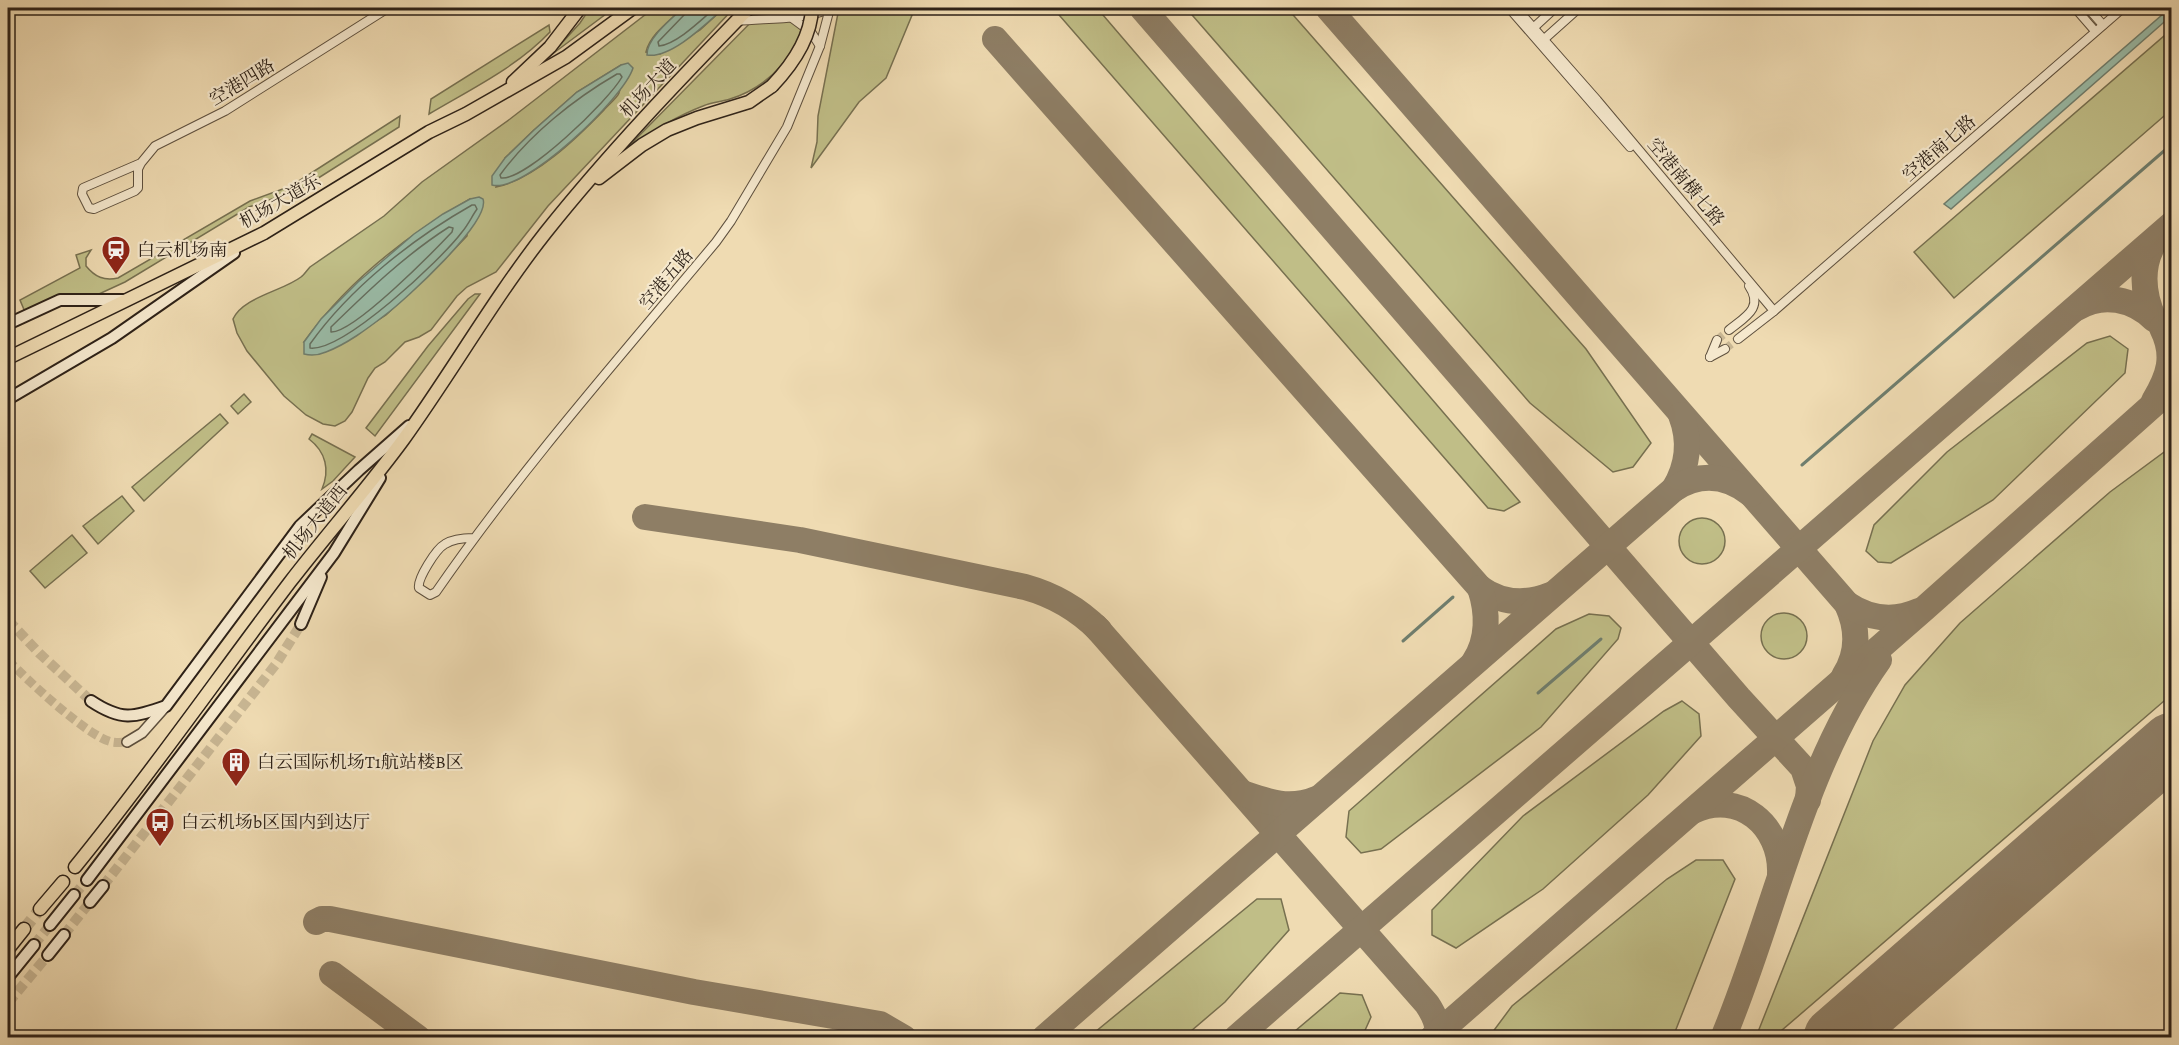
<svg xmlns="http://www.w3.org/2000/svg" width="2179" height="1045" font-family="Alegreya,'Noto Serif SC',serif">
	<rect width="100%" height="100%" fill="#efdbb2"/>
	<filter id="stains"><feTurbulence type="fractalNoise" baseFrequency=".00333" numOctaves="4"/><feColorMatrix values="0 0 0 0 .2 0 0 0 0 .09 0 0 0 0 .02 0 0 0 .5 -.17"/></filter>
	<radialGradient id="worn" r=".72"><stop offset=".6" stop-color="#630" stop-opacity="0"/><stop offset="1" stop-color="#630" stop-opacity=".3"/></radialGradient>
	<g fill="#c0be87" stroke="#777050" stroke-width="1.5" fill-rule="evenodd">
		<path d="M590 8H614L551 55 580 23Z"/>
		<path d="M654 8H683C671 20 650 34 646 52L660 54 700 30 724 8H734L548 206 496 272 467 287 457 296 431 330 419 337 405 342 385 362 375 368 368 378 352 412 345 421 335 426 323 424 306 415 284 396 247 351 237 333 233 319C243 297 283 291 301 277 304 275 307 270 310 267L384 216 422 182 510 119ZM621 65C621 73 622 85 619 93 617 98 608 105 604 110 577 138 535 179 496 187L505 158 534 130 577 92ZM470 199 467 236 437 267 386 315 346 341 304 342C346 283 407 235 470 199Z"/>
		<path d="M765 8H804C805 50 769 87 730 99 721 102 712 102 703 106 677 116 653 131 629 146Z"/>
		<path d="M839 8H915L886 78 859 102 811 168 817 142 818 116Z"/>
		<path d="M1053 8H1097L1520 502 1504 511 1488 508Z"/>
		<path d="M1186 8H1287L1586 349 1651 443 1633 467 1613 472 1530 403Z"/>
		<path d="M549 25 550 32C517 67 471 89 429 114L431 99Z"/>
		<path d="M2171 30V110L1954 298 1914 252Z"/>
		<path d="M400 116 399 127 301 189 249 207 125 282 99 294 62 296 25 312 20 300 80 268 76 255 91 250 86 258V266C95 277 104 281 118 278L250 201 291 186Z"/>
		<path d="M475 294H480L375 436 366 428 428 346 468 299Z"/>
		<path d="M2110 336 2128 349 2125 373 1993 500 1891 563 1878 562 1866 551 1874 525 1947 452 2087 343Z"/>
		<path d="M244 394 251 402 238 414 231 406Z"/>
		<path d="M220 414 228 423 144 501 132 487Z"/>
		<path d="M312 434 355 457 333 481 322 489C330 470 326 452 309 439Z"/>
		<path d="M2171 447V695L1774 1037H1756L1873 741 1905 685 1960 623 2110 492Z"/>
		<path d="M122 496 134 511 98 544 83 526Z"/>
		<circle cx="1702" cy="541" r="23"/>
		<path d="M72 535 87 553 45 588 30 571Z"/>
		<circle cx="1784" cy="636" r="23"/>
		<path d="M1589 614 1609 616 1621 628 1618 639 1541 727 1381 849 1361 853 1346 837 1349 811 1556 629Z"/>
		<path d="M1682 701 1699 714 1701 736 1648 795 1543 889 1456 948 1432 935V910L1523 816 1664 711Z"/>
		<path d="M1696 860H1723L1735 879 1673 1037H1489L1512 1006 1667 879Z"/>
		<path d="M1257 899H1281L1289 930 1225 1002 1184 1037H1089Z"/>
		<path d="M1340 993 1362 995 1371 1017 1362 1037H1288Z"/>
	</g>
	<g fill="#9abca8" stroke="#6f7e6e" stroke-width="1.5">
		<path d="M683 8H724C707 23 671 59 647 55 646 39 672 18 683 8Z"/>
		<path d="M2170 8 2171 16 1951 209 1944 204Z"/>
		<path d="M628 63 633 68C624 98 524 194 492 185V176L505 158 534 130 577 92 621 65Z"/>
		<path d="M479 197 483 199C491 222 404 301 385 315 367 329 347 344 326 352 319 355 311 356 304 354V342L321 319 358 282 414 234 443 214 470 199Z"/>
	</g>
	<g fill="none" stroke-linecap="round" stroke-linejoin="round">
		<g stroke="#646f60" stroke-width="1.5">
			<path d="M687 8 685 14 658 42 659 46C677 44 701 20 715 8"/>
			<path d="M617 74H620L622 77C609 100 526 181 501 178L500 175C530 134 574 99 617 74Z"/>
			<path d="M472 205H475L477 209C472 216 468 225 462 232 441 260 343 352 310 348V344C350 288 412 239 472 205Z"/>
			<path d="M449 227 453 228 452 232C434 251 354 333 331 332V327C368 291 405 255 449 227Z"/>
		</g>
		<g stroke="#6f7e6e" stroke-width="3">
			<path d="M1802 465 2172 144"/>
			<path d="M1403 641 1453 597"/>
			<path d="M1538 693 1601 639"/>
		</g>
		<g stroke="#8e7e65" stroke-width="26">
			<path d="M1142 8 1739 698 1803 768 1809 786 1808 800"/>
			<path d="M1328 8 1847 604C1858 628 1859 653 1844 676"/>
			<path d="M995 39 1480 588C1501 603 1525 605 1550 595"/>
			<path d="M2077 308C2103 292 2133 299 2154 319 2142 293 2140 264 2156 240"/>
			<path d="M2154 401C2169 376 2176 356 2162 328"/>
			<path d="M1674 489C1688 466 1691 441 1681 415"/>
			<path d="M645 517 800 540 1025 587C1054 595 1078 609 1099 630"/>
			<path d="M1847 604C1869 619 1894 622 1919 611"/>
			<path d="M1096 627 1427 1004C1433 1013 1440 1026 1437 1038"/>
			<path d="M1474 662C1489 640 1488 612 1480 588"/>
			<path d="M1242 793C1268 802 1289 810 1316 799"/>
			<path d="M1693 811C1739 789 1782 826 1780 874"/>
			<path d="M316 922 322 919H330L694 992 880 1024 904 1038"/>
			<path d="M332 974 418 1038"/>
			<path d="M1044 1038 1674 489C1700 472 1727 475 1751 494"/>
			<path d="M1236 1038 2172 224"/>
			<path d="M1432 1038 1925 608 2172 388"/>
			<path d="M1723 1038C1775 914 1801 770 1879 660"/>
		</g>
		<path stroke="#8e7e65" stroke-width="63" d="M1835 1038 2172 744"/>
		<g stroke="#c8b693" stroke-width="8" stroke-dasharray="8 4" stroke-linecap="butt">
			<path d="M1717 340 1729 330"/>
			<path d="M1725 349 1738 339"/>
		</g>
		<path stroke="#c8b693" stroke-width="9" stroke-dasharray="9 4.5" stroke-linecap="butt" d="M8 660C26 679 88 737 112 742 117 743 122 742 127 742"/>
		<g stroke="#c8b693" stroke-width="10" stroke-dasharray="10 5" stroke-linecap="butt">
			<path d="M8 620 39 653 91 701"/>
			<path d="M103 886 276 664 301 624"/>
			<path d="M74 895 87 880"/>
			<path d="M64 935 90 902"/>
			<path d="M34 945 50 925"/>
			<path d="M8 1003 48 955"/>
		</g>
		<path stroke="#c8b693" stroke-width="12" stroke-dasharray="12 6" stroke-linecap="butt" d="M24 929 40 909"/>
		<g stroke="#5e503e" stroke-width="10">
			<g id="minor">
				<path d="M1509 8 1630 147"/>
				<path d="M1516 8 1597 100 1774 311 1738 339"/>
				<path d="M2075 8 2095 31"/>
				<path d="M2088 8 2103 25"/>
				<path d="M792 18 811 32 820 46"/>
				<path d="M737 21C768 18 801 20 830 9"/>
				<path d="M1530 31 1555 8"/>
				<path d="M1541 42 1579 8"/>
				<path d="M141 163 83 188 82 194 89 208 94 209 135 191 138 188V169L141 163 155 146 225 111 388 8"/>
				<path d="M1774 311 2123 8"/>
				<path d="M1729 330C1745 317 1764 308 1749 286"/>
				<path d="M1710 357 1717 340"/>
				<path d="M1710 357 1725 349"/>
				<path d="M473 538C463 538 453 539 445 544 436 549 417 579 419 588L430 595 436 592C521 469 620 357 716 242L731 221 787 127 820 46 830 8"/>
			</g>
		</g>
		<g stroke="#5e503e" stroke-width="12">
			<path id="tertiary" d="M127 742 142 733 166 706"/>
		</g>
		<g stroke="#2e2218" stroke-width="14">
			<g id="secondary">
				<path d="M8 324 60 300H127"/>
				<path d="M8 399 112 338 234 253"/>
				<path d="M301 624 321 577"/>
				<path d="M91 701C121 721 133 718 166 706L300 526 359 470 409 426"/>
				<path d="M87 880 334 553 380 478"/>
				<path d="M90 902 103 886"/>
				<path d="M50 925 74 895"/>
				<path d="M48 955 64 935"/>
				<path d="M8 977 34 945"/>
			</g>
		</g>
		<g stroke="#2e2218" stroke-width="15">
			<g id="trunk">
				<path d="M513 82 550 47 580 8"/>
				<path d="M599 178 642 145 667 130 697 118 749 102 772 86"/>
				<path d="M8 358 264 233 429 132 466 114 566 57 633 8"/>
				<path d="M75 867C150 775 218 677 290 582 327 534 367 489 403 440 452 372 494 298 546 232 609 153 679 80 749 8"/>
				<path d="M40 909 63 882"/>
				<path d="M8 949 24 929"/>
			</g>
		</g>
		<use href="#minor" stroke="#f5e8cd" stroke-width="8"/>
		<use href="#tertiary" stroke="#f5e8cd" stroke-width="9"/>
		<use href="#secondary" stroke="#f5e8cd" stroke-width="10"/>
		<use href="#trunk" stroke="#efdbb2" stroke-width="12"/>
		<g stroke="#2e2218" stroke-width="15" stroke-linecap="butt">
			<path id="trunk-bridge" d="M772 86C792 65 811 38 812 8"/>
		</g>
		<use href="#trunk-bridge" stroke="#efdbb2" stroke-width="12"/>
	</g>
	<defs>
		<g id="station-pin" transform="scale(1.5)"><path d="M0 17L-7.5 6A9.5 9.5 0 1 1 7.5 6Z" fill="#8f2418" stroke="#f5e8cd"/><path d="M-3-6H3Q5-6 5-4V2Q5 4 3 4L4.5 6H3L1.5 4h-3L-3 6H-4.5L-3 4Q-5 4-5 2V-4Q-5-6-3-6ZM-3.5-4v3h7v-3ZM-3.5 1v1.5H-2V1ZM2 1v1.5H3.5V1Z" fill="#fff"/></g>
		<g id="building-pin" transform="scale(1.5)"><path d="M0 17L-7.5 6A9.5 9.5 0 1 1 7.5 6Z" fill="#8f2418" stroke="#f5e8cd"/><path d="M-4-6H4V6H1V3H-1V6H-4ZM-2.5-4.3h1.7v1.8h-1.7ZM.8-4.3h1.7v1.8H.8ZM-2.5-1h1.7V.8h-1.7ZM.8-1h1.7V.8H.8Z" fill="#fff"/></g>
		<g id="bus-pin" transform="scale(1.5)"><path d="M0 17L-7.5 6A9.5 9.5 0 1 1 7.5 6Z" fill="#8f2418" stroke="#f5e8cd"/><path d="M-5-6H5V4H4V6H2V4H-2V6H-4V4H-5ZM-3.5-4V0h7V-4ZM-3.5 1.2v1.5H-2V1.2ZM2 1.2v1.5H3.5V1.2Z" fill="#fff"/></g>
	</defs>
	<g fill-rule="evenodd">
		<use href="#station-pin" x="116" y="250"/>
		<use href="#building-pin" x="236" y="762"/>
		<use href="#bus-pin" x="160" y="822"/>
	</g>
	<g text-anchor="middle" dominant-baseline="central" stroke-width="4.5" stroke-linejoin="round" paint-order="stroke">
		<g font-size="18" fill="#2e2218" stroke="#f5e8cd">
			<text transform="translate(242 82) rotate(-31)">空港四路</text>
			<text transform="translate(648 88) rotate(-47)">机场大道</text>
			<text transform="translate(1939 148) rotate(-41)">空港南七路</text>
			<text transform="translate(1686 182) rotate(50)">空港南横七路</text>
			<text transform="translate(280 201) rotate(-30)">机场大道东</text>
			<text transform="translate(666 279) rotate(-50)">空港五路</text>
			<text transform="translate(315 522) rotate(-51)">机场大道西</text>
		</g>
		<g font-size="18" fill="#2e2218" stroke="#f5e8cd" text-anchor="start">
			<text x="137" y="250">白云机场南</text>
			<text x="257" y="762">白云国际机场T1航站楼B区</text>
			<text x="181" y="822">白云机场b区国内到达厅</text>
		</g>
	</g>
	<rect width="2179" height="1045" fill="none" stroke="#efdbb2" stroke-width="30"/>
	<rect x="9" y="9" width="2161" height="1027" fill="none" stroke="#2e2218" stroke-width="3"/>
	<rect x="15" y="15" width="2149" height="1015" fill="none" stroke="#2e2218" stroke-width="1.5"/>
	<rect width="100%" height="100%" filter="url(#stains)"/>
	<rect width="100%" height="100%" fill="url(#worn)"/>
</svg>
